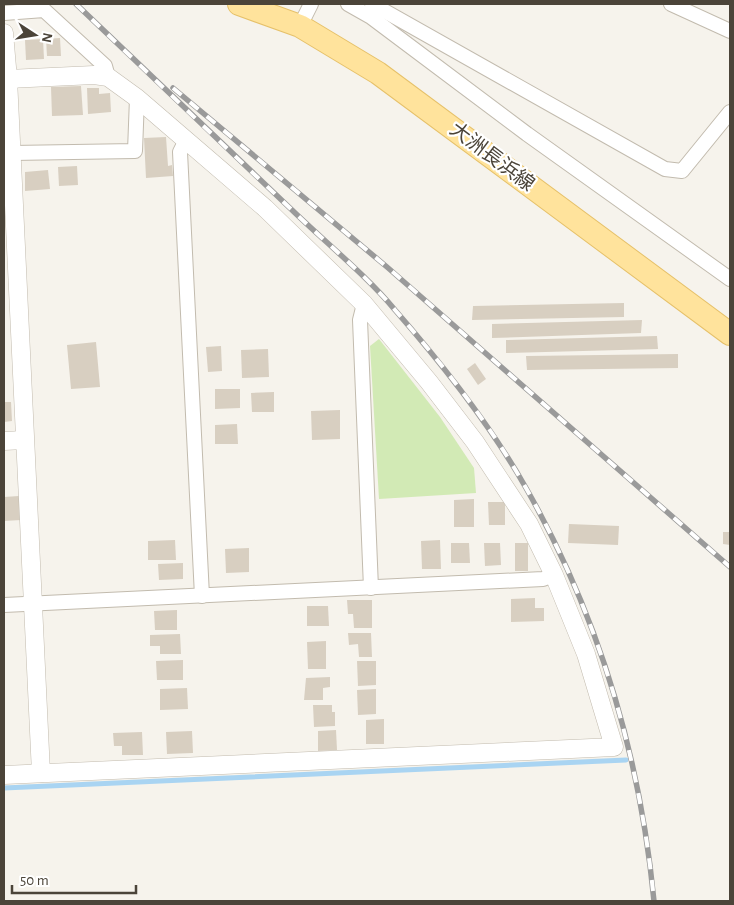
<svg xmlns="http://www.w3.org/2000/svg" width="734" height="905" font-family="'Alegreya Sans','Noto Sans JP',sans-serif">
	<rect width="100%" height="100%" fill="#f6f3ec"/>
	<path fill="#d2eab5" d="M379 339 440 417 474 468 476 493 379 499 370 346Z"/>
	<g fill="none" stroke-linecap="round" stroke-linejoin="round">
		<path stroke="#a9d4f2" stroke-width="5" d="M4 788 626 760"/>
	</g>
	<g fill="#d8cfc1">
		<path d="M60 38 61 56H47L46 39Z"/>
		<path d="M43 39 44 59 26 60 25 40Z"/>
		<path d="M81 86 83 115 52 116 51 87Z"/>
		<path d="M87 88H99V94L110 93 111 112 88 114Z"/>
		<path d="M166 137 168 166 172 165 173 176 146 178 144 138Z"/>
		<path d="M77 166 78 185 59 186 58 167Z"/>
		<path d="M48 170 50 189 25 191V172Z"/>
		<path d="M624 303V317L472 320 473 306Z"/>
		<path d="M642 320 641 333 492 338V324Z"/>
		<path d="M657 336 658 349 506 353V340Z"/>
		<path d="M96 342 100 387 71 389 67 345Z"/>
		<path d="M221 346 222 371 208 372 206 347Z"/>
		<path d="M268 349 269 377 242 378 241 350Z"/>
		<path d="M678 354V368L527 370 526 356Z"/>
		<path d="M475 363 486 379 478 385 467 369Z"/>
		<path d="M215 389H240V408L215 409Z"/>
		<path d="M274 392V412H252L251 393Z"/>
		<path d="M4 402H11L12 421 4 422Z"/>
		<path d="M340 410V439L312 440 311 411Z"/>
		<path d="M237 424 238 444H215V425Z"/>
		<path d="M19 496 21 520 4 521V497Z"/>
		<path d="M474 499V527H454V500Z"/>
		<path d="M488 502H505V525H489Z"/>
		<path d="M569 524 619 526 618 545 568 543Z"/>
		<path d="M723 532H730V545L723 544Z"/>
		<path d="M175 540 176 560H148V541Z"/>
		<path d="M440 540 441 569H422L421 541Z"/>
		<path d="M451 543H469L470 563H451Z"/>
		<path d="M484 543H500L501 565 485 566Z"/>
		<rect x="515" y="543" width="13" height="28"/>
		<path d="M249 548V572L226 573 225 549Z"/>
		<path d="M183 563V579L159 580 158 564Z"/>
		<path d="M535 598V608H544V621L511 622V599Z"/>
		<path d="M347 600H372V628H354L353 614H348Z"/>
		<path d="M307 606H328L329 626H307Z"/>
		<path d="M177 610V630H155L154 611Z"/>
		<path d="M348 633H371L372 657H359L358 644 349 645Z"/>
		<path d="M180 634 181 654H160V646H150V635Z"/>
		<path d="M326 641V669H308L307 642Z"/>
		<path d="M183 660V680H157L156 661Z"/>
		<path d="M357 661H376V685L358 686Z"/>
		<path d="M330 677V687L323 688V700H304L306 678Z"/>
		<path d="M187 688 188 709 160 710V689Z"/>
		<path d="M376 689V714L358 715 357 690Z"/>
		<path d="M313 705H332V712H335V726L314 727Z"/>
		<path d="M384 719V744H366V720Z"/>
		<path d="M336 730 337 750 318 751V731Z"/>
		<path d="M192 731 193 753 167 754 166 732Z"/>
		<path d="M142 732 143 755H122V746H114L113 733Z"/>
	</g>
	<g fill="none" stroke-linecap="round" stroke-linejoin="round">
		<g stroke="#c2bbae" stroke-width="16">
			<g id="minor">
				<path d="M348 4 371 17 527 134 730 279"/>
				<path d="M372 4 665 169 682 171 730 112"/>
				<path d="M671 4 730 31"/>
				<path d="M4 13 44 10 105 66 108 77"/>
				<path d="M300 26 311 4"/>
				<path d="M186 140 180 152 202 596"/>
				<path d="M12 153 135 151 137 98"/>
				<path d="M364 304 360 320 371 588"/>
				<path d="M4 605 543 579 554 575"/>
			</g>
		</g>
		<g stroke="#c2bbae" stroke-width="19">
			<g id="tertiary">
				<path d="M4 33 8 79 41 773"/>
				<path d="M4 441 24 440"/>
				<path d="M4 775 614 747 586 654 554 575 529 524 475 442 429 382 364 304 265 208 137 98 108 77 94 75 8 79"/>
			</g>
		</g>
		<g stroke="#e6c16a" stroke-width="24">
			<path id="primary" d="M239 4 300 26 378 73 730 334"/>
		</g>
		<use href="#minor" stroke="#fff" stroke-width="14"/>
		<use href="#tertiary" stroke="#fff" stroke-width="18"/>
		<use href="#primary" stroke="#ffe39c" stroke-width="22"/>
		<g stroke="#9a9a9a" stroke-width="5.5">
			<g id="rail">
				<path d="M76 4C148 73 220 142 292 210 325 242 366 275 395 310 443 365 490 424 526 488 598 615 640 756 654 901"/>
				<path d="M173 88 387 267 730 567"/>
			</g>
		</g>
		<use href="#rail" stroke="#fff" stroke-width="4" stroke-dasharray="11" stroke-linecap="butt"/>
	</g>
	<g text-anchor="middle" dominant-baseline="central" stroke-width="4.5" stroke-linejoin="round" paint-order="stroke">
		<g font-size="20" fill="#4b4439" stroke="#fff">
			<text transform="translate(492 157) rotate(37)">大洲長浜線</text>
		</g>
	</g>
	<rect width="734" height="905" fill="none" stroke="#4b4439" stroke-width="10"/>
	<g transform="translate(35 35) rotate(102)" stroke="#ffffff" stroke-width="4" paint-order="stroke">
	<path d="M0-4L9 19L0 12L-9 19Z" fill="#4b4439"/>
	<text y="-8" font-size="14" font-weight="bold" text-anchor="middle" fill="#4b4439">N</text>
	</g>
	<path d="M12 885v8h124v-8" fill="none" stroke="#4b4439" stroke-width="2.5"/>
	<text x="20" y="885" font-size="15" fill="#4b4439" stroke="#ffffff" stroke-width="4" paint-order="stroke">50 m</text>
</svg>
